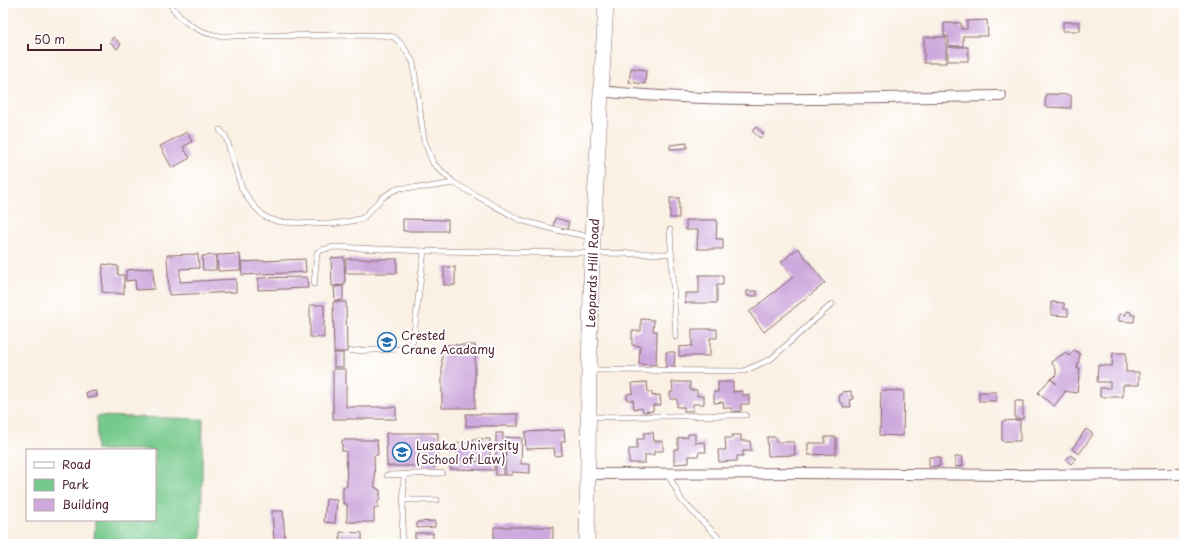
<svg xmlns="http://www.w3.org/2000/svg" width="1187" height="547" font-family="'Playpen Sans',sans-serif">
	<rect width="100%" height="100%" fill="#fff"/>
	<filter id="ink" filterUnits="userSpaceOnUse"><feTurbulence type="fractalNoise" baseFrequency=".025" numOctaves="2"/><feDisplacementMap in="SourceGraphic" scale="8" xChannelSelector="R" yChannelSelector="G"/><feConvolveMatrix kernelMatrix="1 2 1 2 8 2 1 2 1" color-interpolation-filters="sRGB"/></filter>
	<filter id="wash" filterUnits="userSpaceOnUse"><feTurbulence type="fractalNoise" baseFrequency=".012" numOctaves="4" result="noise"/><feDisplacementMap in="SourceGraphic" scale="16" xChannelSelector="R" yChannelSelector="G"/><feGaussianBlur stdDeviation="0.9" result="paint"/><feColorMatrix in="noise" values="0 0 0 0 0 0 0 0 0 0 0 0 0 0 0 0 0 1.4 0 .05"/><feComposite in="paint" operator="in"/></filter>
	<g filter="url(#wash)">
		<rect width="100%" height="100%" fill="#faf0e3"/>
		<path fill="#76c98c" stroke="#60745c" d="M97 416 203 419 201 544H94L95 520H155V450H96Z"/>
		<g id="blocks">
			<g fill="#cea9dd">
				<path d="M987 20 988 36H963V46H949L948 36H944V23H961V29H967V21Z"/>
				<rect x="1063" y="22" width="17" height="9"/>
				<path d="M113 37 121 44 117 49 110 42Z"/>
				<rect x="924" y="37" width="22" height="26"/>
				<rect x="948" y="47" width="20" height="14"/>
				<path d="M631 68 646 70 645 84 629 82Z"/>
				<path d="M1046 94 1071 95V108L1045 107Z"/>
				<path d="M756 127 764 134 760 138 752 131Z"/>
				<path d="M187 132 192 142 183 147 190 158 172 168 160 146Z"/>
				<path d="M687 143V148L670 149V145Z"/>
				<rect x="670" y="198" width="9" height="20"/>
				<path d="M555 218 569 222 567 230 553 227Z"/>
				<path d="M403 219 448 220V231H403Z"/>
				<path d="M686 220H717L716 239H723V249H697L698 230H686Z"/>
				<path d="M798 248 825 283 764 332 749 312 793 277 781 262Z"/>
				<path d="M198 254 199 268 180 269V282L236 279V292L169 295 167 255Z"/>
				<path d="M240 254 241 270 218 271 217 255Z"/>
				<path d="M216 255V270H203L202 256Z"/>
				<path d="M344 257 345 285 332 286 331 258Z"/>
				<path d="M305 259 306 272 242 275 241 262Z"/>
				<rect x="346" y="259" width="51" height="14"/>
				<path d="M103 264 118 266V275H124V294L102 292Z"/>
				<rect x="444" y="267" width="11" height="18"/>
				<path d="M153 268 154 289 136 290 135 280 126 281V270Z"/>
				<path d="M699 275H723V285H717V303H685V293H699Z"/>
				<path d="M307 277 308 288 258 290V278Z"/>
				<path d="M343 286V300L335 301 334 287Z"/>
				<rect x="747" y="291" width="10" height="5"/>
				<path d="M333 302H346L347 352H334Z"/>
				<path d="M1051 302 1064 303V309H1068V316L1051 315Z"/>
				<path d="M310 305H324V338L310 337Z"/>
				<path d="M1126 311 1131 312V315H1135L1134 322 1119 321V314L1126 315Z"/>
				<path d="M641 319 654 320 653 331H657L656 365 639 364 640 346 632 345V331H641Z"/>
				<path d="M692 329H717V338H710V356H679V347L692 346Z"/>
				<rect x="442" y="345" width="33" height="63"/>
				<path d="M1074 350 1080 354 1077 369 1080 368 1077 393 1064 391 1065 392 1054 406 1038 393 1050 379 1057 384 1051 379 1056 375V369L1051 362 1066 352 1069 356Z"/>
				<path d="M666 352H675L674 369H666Z"/>
				<rect x="334" y="353" width="9" height="14"/>
				<path d="M1113 353H1126V372H1139V385H1123V397H1100V388H1110V382H1097L1098 365 1112 366Z"/>
				<path d="M333 369H346V407H396V419H333Z"/>
				<path d="M647 382 648 392H652V396L660 395 661 405H653V411L643 412 642 408 634 409 633 400H627V394L633 393 632 383Z"/>
				<path d="M672 382H690V390H697V396H704V404H693V411H684V407H677V399H670V392H673Z"/>
				<path d="M718 382H733V392L742 391V395H749V404H741V411L732 412 731 408H724L723 402 714 403V392H718Z"/>
				<path d="M881 390 904 391 903 436 880 435Z"/>
				<path d="M96 391 97 397 87 398 86 392Z"/>
				<path d="M851 391V396H853V399H850L851 407H843V403H840L839 395H842V392Z"/>
				<rect x="979" y="392" width="17" height="9"/>
				<rect x="1015" y="401" width="8" height="18"/>
				<rect x="466" y="414" width="52" height="12"/>
				<path d="M1020 420V441H1002V421Z"/>
				<path d="M1086 429 1093 434 1079 454 1072 449Z"/>
				<path d="M564 430 565 441 561 442 562 455 555 456 554 448 526 449 525 432Z"/>
				<path d="M653 432 654 441H663V451H654V455H645V463H629V449H637V439H644V433Z"/>
				<path d="M386 433H438V466H387Z"/>
				<rect x="496" y="433" width="7" height="42"/>
				<path d="M688 434H695V443L705 442 706 452H699L698 456H689V463L674 464V449H678V438L688 437Z"/>
				<path d="M732 435H741V441H750L751 451H743V456H737V461L719 462 718 450H726L725 438H732Z"/>
				<path d="M506 437 522 438 521 464H530V473L512 472V475H505Z"/>
				<path d="M767 437H776V442H794L795 455 768 456Z"/>
				<path d="M825 437H836V454L808 455V443H825Z"/>
				<path d="M473 439H490V459H457V443H473Z"/>
				<path d="M342 440H377L378 455H374L375 488H378V490H380V500H378V508H374V522H347V504H343V487L347 486 346 451H342Z"/>
				<path d="M1070 455 1076 459 1071 464 1066 460Z"/>
				<path d="M962 456 963 466 955 467V457Z"/>
				<path d="M929 457H940V466L929 467Z"/>
				<path d="M450 461 494 462V470L450 469Z"/>
				<path d="M326 499 337 500 335 523 324 522Z"/>
				<path d="M272 511H283L285 540H274Z"/>
				<path d="M435 521V527L417 528V522Z"/>
				<rect x="494" y="527" width="59" height="17"/>
				<path d="M340 532 362 533V544H340Z"/>
				<rect x="415" y="533" width="18" height="6"/>
			</g>
		</g>
	</g>
	<g filter="url(#ink)">
		<use href="#blocks" fill-opacity="0" stroke="#88686b" stroke-width="1"/>
		<g fill="none" stroke-linecap="round" stroke-linejoin="round">
			<g stroke="#88686b" stroke-width="6">
				<g id="service">
					<path d="M170 3C180 22 199 33 220 36L383 35 394 37 403 46 413 62 424 140 433 163 454 183 520 220 561 231 592 237"/>
					<path d="M220 130 226 137 242 189 252 204 265 217 279 222 331 224 352 221 363 218 382 198 391 192 400 188 429 187 454 183"/>
					<path d="M670 230 676 337"/>
					<path d="M314 284 317 253 321 250 335 247 424 251 671 254"/>
					<path d="M351 351 400 349 408 347 413 341 424 251"/>
					<path d="M590 370 744 371 771 359 832 304"/>
					<path d="M591 417 746 415"/>
					<path d="M668 474 682 501 725 544"/>
					<path d="M387 475 442 473"/>
					<path d="M403 500H437"/>
					<path d="M402 544 404 474"/>
				</g>
			</g>
			<g stroke="#88686b" stroke-width="12">
				<g id="minor">
					<path d="M600 91C733 105 868 97 1001 96"/>
					<path d="M588 474 802 473 1010 475 1184 474"/>
				</g>
			</g>
			<g stroke="#88686b" stroke-width="16">
				<path id="secondary" d="M587 544 589 370 592 254 606 3"/>
			</g>
			<use href="#service" stroke="#fff" stroke-width="5"/>
			<use href="#minor" stroke="#fff" stroke-width="10"/>
			<use href="#secondary" stroke="#fff" stroke-width="15"/>
		</g>
	</g>
	<defs>
		<g id="school-ring" transform="scale(1)"><circle r="9.5" fill="#fff" stroke="#1f6fb2" stroke-width="1.5"/><path d="M0-5L7-2L0 1L-7-2ZM-4 1L0 2.5L4 1V4Q0 6-4 4Z" fill="#1f6fb2"/></g>
	</defs>
	<g fill-rule="evenodd">
		<use href="#school-ring" x="387" y="342"/>
		<use href="#school-ring" x="402" y="452"/>
	</g>
	<g text-anchor="middle" dominant-baseline="central" stroke-width="4" stroke-linejoin="round" paint-order="stroke">
		<g font-size="12" fill="#4a1f2b" stroke="#fff">
			<text transform="translate(592 273) rotate(-88)">Leopards Hill Road</text>
		</g>
		<g font-size="12" fill="#4a1f2b" stroke="#fff" text-anchor="start">
			<text x="401" y="335">Crested<tspan x="401" dy="14">Crane Acadamy</tspan></text>
			<text x="416" y="445">Lusaka University<tspan x="416" dy="14">(School of Law)</tspan></text>
		</g>
	</g>
	<rect width="1187" height="547" fill="none" stroke="#fff" stroke-width="16"/>
	<rect x="26" y="449" width="130" height="72" fill="#ffffff" stroke="#b7a5aa"/>
	<rect x="34" y="462" width="20" height="6" fill="#ffffff" stroke="#b7a5aa"/>
	<text x="62" y="469" font-size="12" fill="#4a1f2b">Road</text>
	<rect x="34" y="479" width="20" height="12" fill="#76c98c" stroke="#b7a5aa"/>
	<text x="62" y="489" font-size="12" fill="#4a1f2b">Park</text>
	<rect x="34" y="499" width="20" height="12" fill="#cea9dd" stroke="#b7a5aa"/>
	<text x="62" y="509" font-size="12" fill="#4a1f2b">Building</text>
	<path d="M28 44v6h73v-6" fill="none" stroke="#4a1f2b" stroke-width="2"/>
	<text x="34" y="44" font-size="12" fill="#4a1f2b" stroke="#ffffff" stroke-width="3" paint-order="stroke">50 m</text>
</svg>
